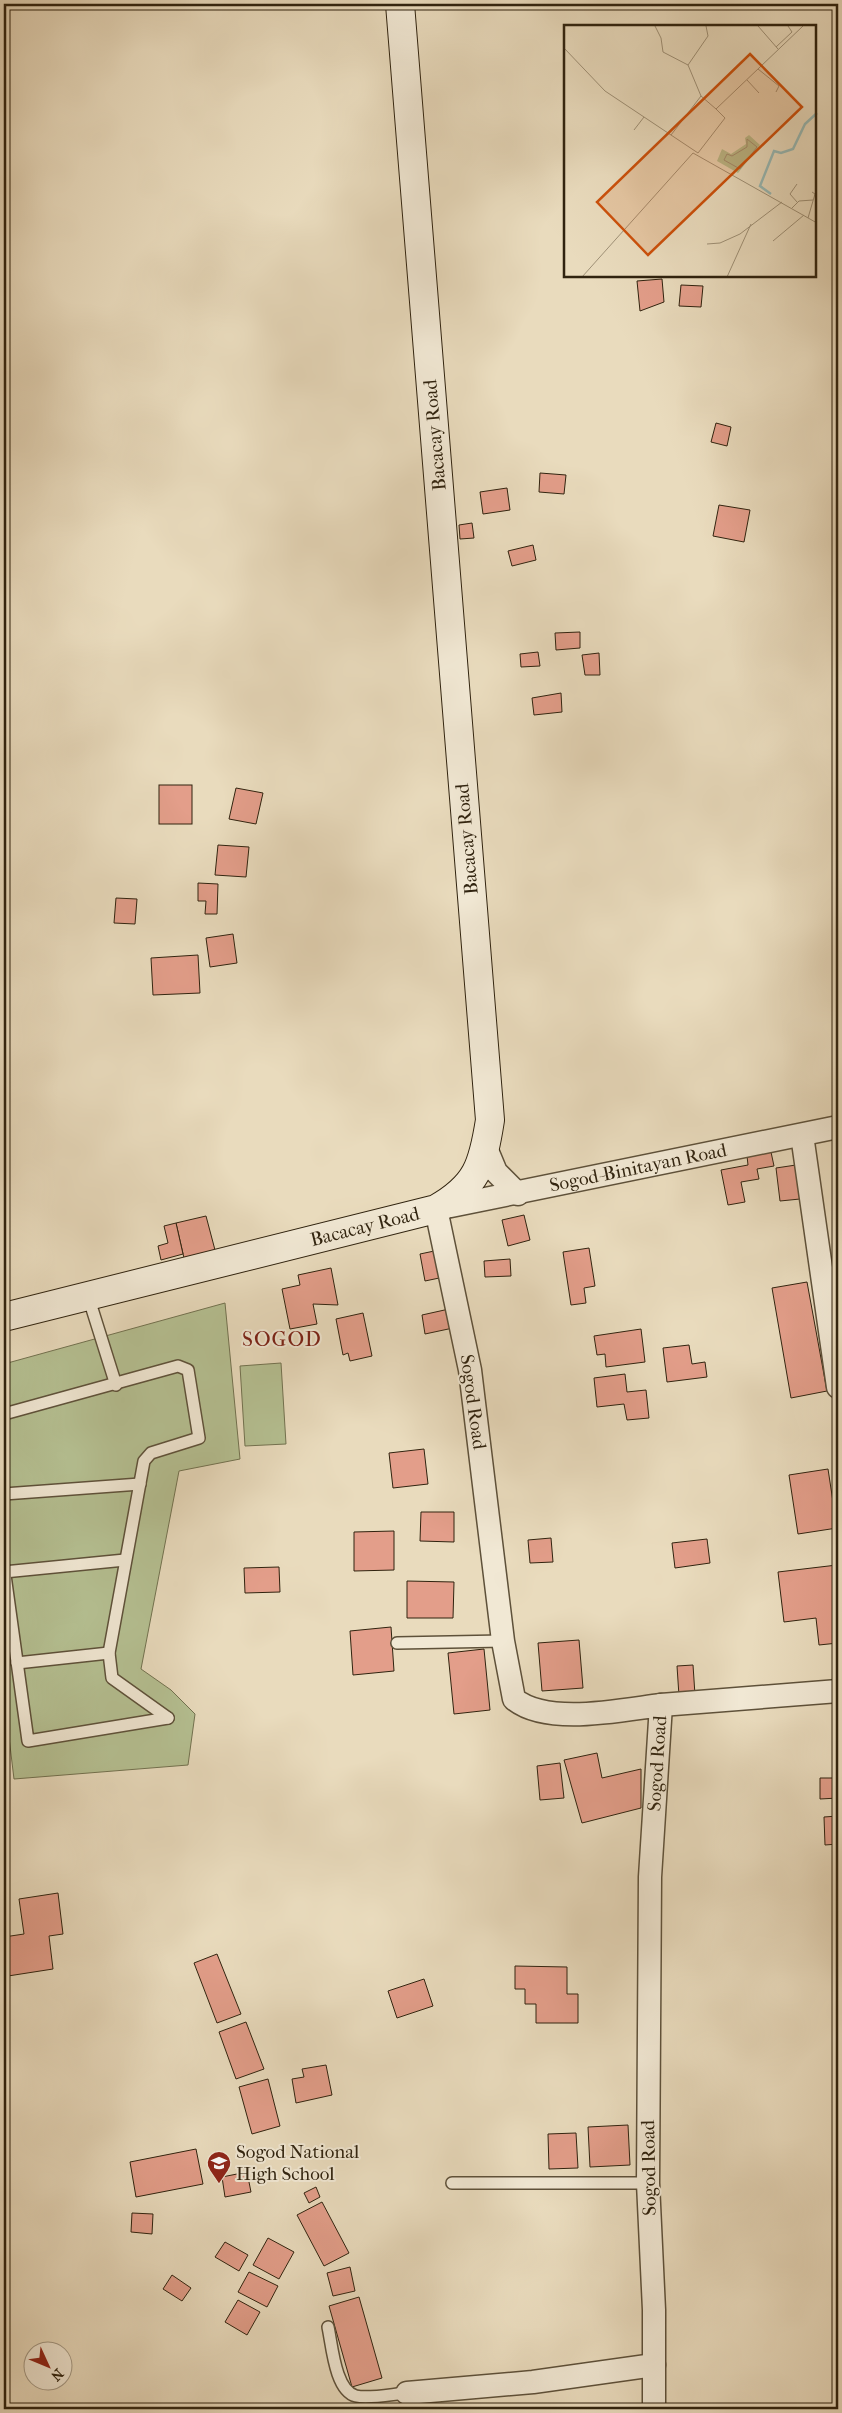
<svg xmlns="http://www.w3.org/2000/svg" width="842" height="2413" font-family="'IM FELL French Canon',serif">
	<rect width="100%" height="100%" fill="#e9dbbd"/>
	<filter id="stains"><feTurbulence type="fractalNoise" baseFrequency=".004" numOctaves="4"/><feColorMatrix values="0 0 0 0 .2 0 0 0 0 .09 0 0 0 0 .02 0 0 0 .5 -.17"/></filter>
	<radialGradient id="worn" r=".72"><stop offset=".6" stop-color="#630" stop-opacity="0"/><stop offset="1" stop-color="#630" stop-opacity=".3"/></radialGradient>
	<g fill="#b5c092" stroke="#727250">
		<path d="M225 1303 240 1459 179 1471 141 1669 171 1690 195 1714 188 1765 14 1779 4 1696V1364Z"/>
		<path d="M281 1363 286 1444 245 1446 240 1366Z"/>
	</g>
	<g fill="#e39e8a" stroke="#30230f">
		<path d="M662 279 664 302 640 311 637 281Z"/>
		<path d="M681 285 703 286 701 307 679 306Z"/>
		<path d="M716 423 731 427 727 446 711 442Z"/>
		<path d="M540 473 566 475 564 494 539 492Z"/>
		<path d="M507 488 510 510 483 514 480 492Z"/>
		<path d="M719 505 750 510 744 542 713 536Z"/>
		<path d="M472 523 474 538 460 539 459 525Z"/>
		<path d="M533 545 536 560 512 566 508 551Z"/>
		<path d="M580 632V648L556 650 555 633Z"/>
		<path d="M538 652 540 666 521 667 520 654Z"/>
		<path d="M599 653 600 675H585L582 655Z"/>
		<path d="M561 693 562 712 534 715 532 698Z"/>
		<rect x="159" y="785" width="33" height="39"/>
		<path d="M236 788 263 793 256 824 229 819Z"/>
		<path d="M218 845 249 847 246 877 215 875Z"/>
		<path d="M198 883 218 884 217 914H205L206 901H198Z"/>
		<path d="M116 898 137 899 135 924 114 923Z"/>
		<path d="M233 934 237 963 210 967 206 938Z"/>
		<path d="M198 955 200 993 153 995 151 958Z"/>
		<path d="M771 1152 774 1166 757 1169 759 1179 741 1182 745 1202 728 1205 721 1170 748 1165 747 1156Z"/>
		<path d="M796 1165 800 1199 780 1201 776 1168Z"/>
		<path d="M524 1215 530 1240 508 1246 502 1220Z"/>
		<path d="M206 1216 215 1250 184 1258 176 1223Z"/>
		<path d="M176 1223 183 1254 161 1260 158 1246 168 1243 164 1226Z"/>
		<path d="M589 1248 595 1286 584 1288 586 1303 571 1305 563 1252Z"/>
		<path d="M439 1250 444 1277 425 1281 420 1254Z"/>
		<path d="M510 1259 511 1276 485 1277 484 1261Z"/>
		<path d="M331 1268 338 1305 313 1304 317 1324 290 1329 282 1289 300 1285 298 1275Z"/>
		<path d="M807 1282 827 1391 791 1398 772 1288Z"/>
		<path d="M449 1309 453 1328 425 1334 422 1315Z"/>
		<path d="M363 1313 372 1356 350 1361 348 1353 343 1355 336 1319Z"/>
		<path d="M641 1329 645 1362 606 1367 605 1354 597 1355 594 1336Z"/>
		<path d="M689 1345 692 1364 705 1362 707 1377 667 1382 663 1348Z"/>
		<path d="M625 1374 627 1392 646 1390 649 1418 627 1420 624 1404 597 1407 594 1378Z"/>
		<path d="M424 1449 428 1484 393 1488 389 1453Z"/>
		<path d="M828 1469 837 1528 798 1534 789 1475Z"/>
		<path d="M421 1512H454V1542L420 1541Z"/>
		<path d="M394 1531V1570L354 1571V1532Z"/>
		<path d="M551 1538 553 1562 530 1563 528 1540Z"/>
		<path d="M707 1539 710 1563 675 1568 672 1543Z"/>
		<path d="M837 1565 838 1643 819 1645 816 1618 784 1622 778 1572Z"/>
		<path d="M279 1567 280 1592 245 1593 244 1568Z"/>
		<path d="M407 1581 454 1582 453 1618H407Z"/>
		<path d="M391 1627 394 1671 353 1675 350 1631Z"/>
		<path d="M579 1640 583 1688 542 1691 538 1643Z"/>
		<path d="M484 1649 490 1710 454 1714 448 1653Z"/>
		<path d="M693 1665 695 1695 679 1696 677 1666Z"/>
		<path d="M597 1753 602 1778 641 1769V1808L582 1823 564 1760Z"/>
		<path d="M560 1763 564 1798 540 1800 537 1766Z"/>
		<path d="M820 1778H838V1798L820 1799Z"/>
		<path d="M838 1816V1844L825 1845 824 1817Z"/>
		<path d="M58 1893 63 1934 49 1936 53 1969 8 1976 4 1937 24 1934 19 1899Z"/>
		<path d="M217 1954 241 2014 217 2023 194 1963Z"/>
		<path d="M515 1966 567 1967V1994H578V2023H536V2004H525V1989H515Z"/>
		<path d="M424 1979 433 2006 397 2018 388 1991Z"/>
		<path d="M246 2022 264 2069 236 2079 219 2032Z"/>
		<path d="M326 2065 332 2095 296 2103 292 2079 304 2077 302 2069Z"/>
		<path d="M268 2079 280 2126 252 2134 239 2087Z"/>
		<path d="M628 2125 630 2165 590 2167 588 2127Z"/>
		<path d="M576 2133 578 2168 549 2169 548 2134Z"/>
		<path d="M196 2149 203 2184 136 2197 130 2162Z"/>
		<path d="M247 2172 251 2192 225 2197 222 2177Z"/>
		<path d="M316 2187 320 2197 309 2203 304 2193Z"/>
		<path d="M322 2202 349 2253 324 2266 297 2215Z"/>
		<path d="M132 2213 153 2214 152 2234 131 2232Z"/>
		<path d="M268 2238 294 2252 279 2279 253 2265Z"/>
		<path d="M225 2242 248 2255 239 2271 215 2257Z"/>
		<path d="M350 2267 355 2291 333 2296 327 2273Z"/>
		<path d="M249 2272 278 2286 267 2307 238 2292Z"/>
		<path d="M172 2275 191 2288 182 2301 163 2289Z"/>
		<path d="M359 2297 382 2378 352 2387 329 2306Z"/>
		<path d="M238 2300 260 2312 247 2335 225 2322Z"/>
		<path d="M586 2404V2409H558V2407Z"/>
	</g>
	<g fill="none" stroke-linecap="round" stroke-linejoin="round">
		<g stroke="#5e513a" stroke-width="14">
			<g id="service">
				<path d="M88 1296 116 1385"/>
				<path d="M4 1414 178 1366 188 1370 199 1438 151 1453 144 1461 109 1653 112 1678 168 1718"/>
				<path d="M4 1494 140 1484"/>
				<path d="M4 1568 28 1741 168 1718"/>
				<path d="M4 1572 125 1560"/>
				<path d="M397 1643 503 1641"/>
				<path d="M17 1663 109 1653"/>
				<path d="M452 2183H648"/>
				<path d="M328 2327C332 2345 335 2391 356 2396 369 2399 393 2394 407 2393"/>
			</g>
		</g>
		<g stroke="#5e513a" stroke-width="25">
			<g id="minor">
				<path d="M802 1135 838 1387"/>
				<path d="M486 1148 496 1172 518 1194"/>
				<path d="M661 1705 838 1691"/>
				<path d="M407 2393 533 2382 654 2365"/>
				<path id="s1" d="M654 2409V2310L648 2183 650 1877 661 1705C621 1710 547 1726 514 1699L503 1641 470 1370 436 1209 838 1127"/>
			</g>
		</g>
		<g stroke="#30230f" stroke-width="30">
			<g id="secondary">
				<path id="s2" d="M4 1317 436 1209C477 1186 483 1165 490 1120L400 4"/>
			</g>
		</g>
		<use href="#service" stroke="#f1e8d4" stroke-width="11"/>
		<use href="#minor" stroke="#f1e8d4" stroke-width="22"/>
		<use href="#secondary" stroke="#f1e8d4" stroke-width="28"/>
	</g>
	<defs>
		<g id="school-pin" transform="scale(1.25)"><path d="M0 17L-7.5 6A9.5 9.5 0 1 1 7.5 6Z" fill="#8f2418" stroke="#f1e8d4"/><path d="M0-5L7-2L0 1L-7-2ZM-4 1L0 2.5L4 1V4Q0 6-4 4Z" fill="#fff"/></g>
	</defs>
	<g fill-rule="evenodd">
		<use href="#school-pin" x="219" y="2163"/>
	</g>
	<g text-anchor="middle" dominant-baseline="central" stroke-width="4" stroke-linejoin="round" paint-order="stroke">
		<g font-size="19" fill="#30230f" stroke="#f1e8d4">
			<text transform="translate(435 435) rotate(-95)">Bacacay Road</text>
			<text transform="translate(467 839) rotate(-95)">Bacacay Road</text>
			<text stroke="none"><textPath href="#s1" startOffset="1558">Sogod-Binitayan Road</textPath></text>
			<text stroke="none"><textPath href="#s2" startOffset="372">Bacacay Road</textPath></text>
			<text transform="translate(473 1402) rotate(82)">Sogod Road</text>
			<text stroke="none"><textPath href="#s1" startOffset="646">Sogod Road</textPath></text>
			<text transform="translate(649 2168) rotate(-91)">Sogod Road</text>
		</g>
		<g font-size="19" fill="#30230f" stroke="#f1e8d4" text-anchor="start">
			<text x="236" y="2152">Sogod National<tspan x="236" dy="22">High School</tspan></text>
		</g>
		<g font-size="21" letter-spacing="1" fill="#7a1f14" stroke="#f1e8d4">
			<text x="282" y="1339">SOGOD</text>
		</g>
	</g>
	<g transform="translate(564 25)">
		<rect width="252" height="252" fill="#e9dbbd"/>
		<path d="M185 110 196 120 174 148 153 136 158 124 167 129 182 119 181 113Z" fill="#b5c092"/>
		<path fill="none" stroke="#98bab6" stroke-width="2.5" d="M207 169 196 161 210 126 217 128 229 124 241 99 253 88"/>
		<path fill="none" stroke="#9f9177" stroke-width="1" d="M91 1 97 13 99 27 124 40M142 1 144 11 124 40 137 71 152 84M194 1 214 24M212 22 228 7 224 1M0 23 41 66 134 128 161 93 152 84 239 1M194 44 215 61 212 67M183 55 195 68M70 105 80 92M107 110 137 71M183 114 193 122 176 144 160 135 163 129 168 131 183 122ZM233 159 226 169 233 177M228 183 235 176 249 175M244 193 251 169 248 167M209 216 240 190M143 219 156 218 176 209 218 177M18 252 129 128 253 198M163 252 187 199"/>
		<path fill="#cc510c" fill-opacity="0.15" stroke="#cc510c" stroke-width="2.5" d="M186 29 238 82 84 230 33 177Z"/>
		<rect width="252" height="252" fill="none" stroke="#30230f" stroke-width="2.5"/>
	</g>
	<rect width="842" height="2413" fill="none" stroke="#e9dbbd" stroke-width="20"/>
	<rect x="5" y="5" width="832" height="2403" fill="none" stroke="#30230f" stroke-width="2.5"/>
	<rect x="10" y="10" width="822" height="2393" fill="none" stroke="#30230f"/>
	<g transform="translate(48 2366) rotate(134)"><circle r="24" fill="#f1e8d4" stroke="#a49985"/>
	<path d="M0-4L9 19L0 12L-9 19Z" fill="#8f2418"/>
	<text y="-8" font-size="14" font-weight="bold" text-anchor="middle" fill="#30230f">N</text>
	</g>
	<rect width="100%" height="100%" filter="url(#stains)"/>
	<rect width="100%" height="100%" fill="url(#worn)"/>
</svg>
